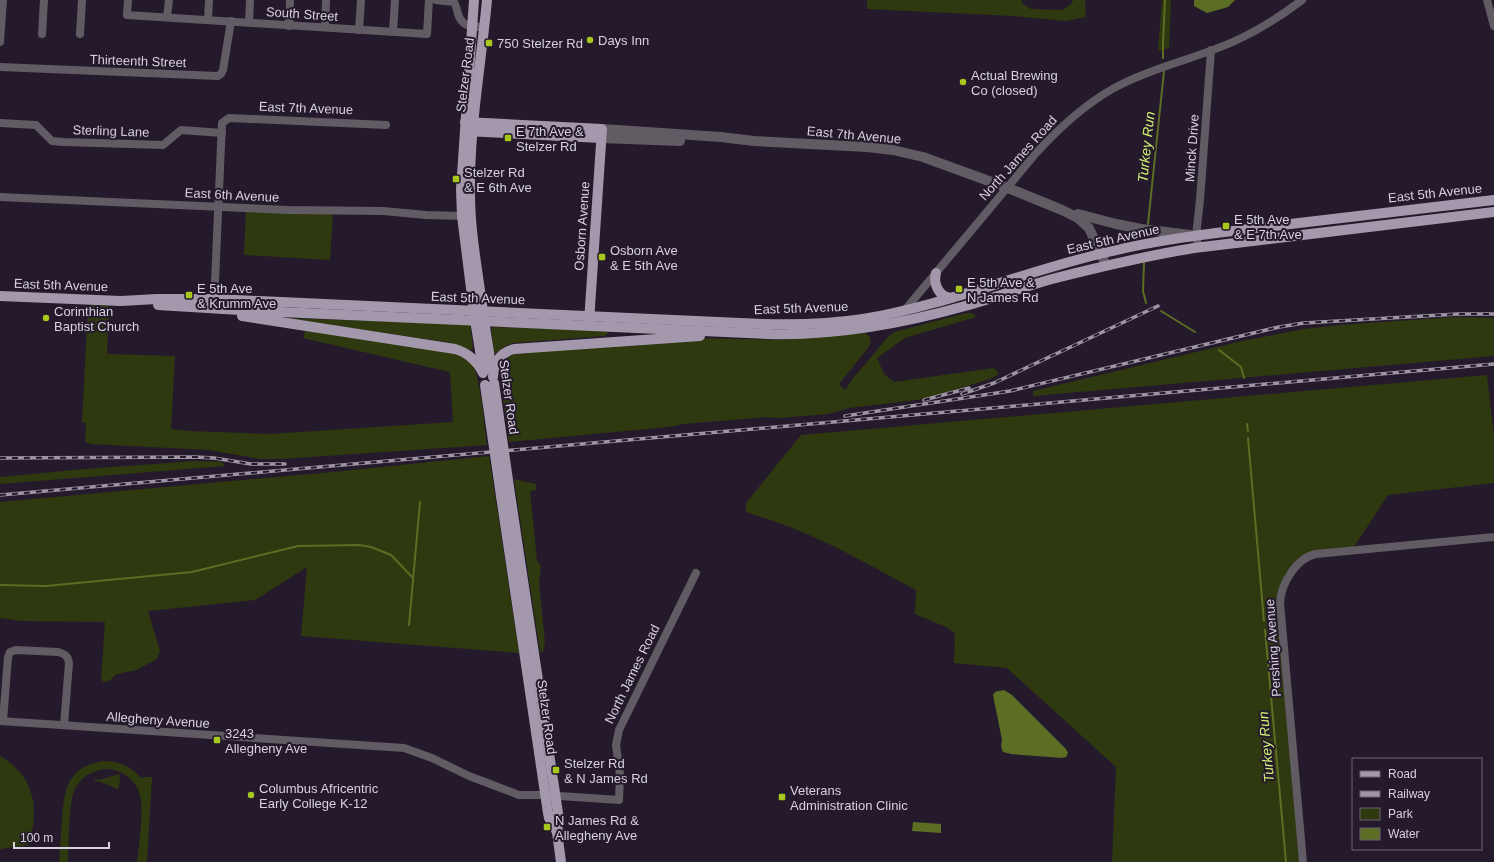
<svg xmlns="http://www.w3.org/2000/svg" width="1494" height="862" font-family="Helvetica,sans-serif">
	<rect width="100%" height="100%" fill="#241a2b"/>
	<g fill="#2f3910">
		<path d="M867 0H1021L1023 4 1031 9 1063 10 1072 3 1073 0H1085L1086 17 1066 21 1014 16 867 9Z"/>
		<path d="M1162 0H1171L1169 48 1158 51Z"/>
		<path d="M246 209 333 212 330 260 244 255Z"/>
		<path d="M88 305 109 306 107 354 175 356 171 429 189 431 271 434 453 422 450 372 303 338 306 329 453 352C459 355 466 358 471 363 481 375 484 427 487 445L281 459H260L209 450 91 444 85 442 86 423H82Z"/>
		<path d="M966 313H972L976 317 905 338 877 358 884 374 894 382 994 368 999 374 990 379 941 394 917 400 849 408 828 414 780 418 766 417 683 424 668 427 509 442 499 372C501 362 506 357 516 353L691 338 781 340 864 332 870 337 871 342 868 348 839 384 845 390 854 377 888 337 894 332Z"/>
		<path d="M1455 317 1494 318V356L1033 396V391L1242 341 1304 329 1340 325Z"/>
		<path d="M283 318 470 324 473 349 471 350 461 346 446 342Z"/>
		<path d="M491 327 606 330 608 333 605 336 512 343 505 346 497 353H494Z"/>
		<path d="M1487 375 1494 436V483L1388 495 1352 550 1311 555 1282 589 1303 862H1112L1116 767 1007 668 954 663 955 634 948 628 915 614 916 590C883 573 852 554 818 539 795 528 770 520 746 512V503L801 435Z"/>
		<path d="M489 456 519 653 301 636 307 567 255 600 148 611 160 651 157 659 136 670 117 674 109 681 104 682 101 680 105 622 22 621 0 618V502L332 472Z"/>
		<path d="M195 461 222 462 225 466 0 484V477L84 469Z"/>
		<path d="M514 479 536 484V490L530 491 537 561 541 566 539 583 545 643 543 652H540Z"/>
		<path d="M0 756C35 776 40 810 28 845L0 849Z"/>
		<path d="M103 761C120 761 131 766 142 779L143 777H152L147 862H137C139 845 144 810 140 795 136 779 120 768 104 769 91 771 80 778 75 789 68 803 69 845 68 862H59C60 848 61 835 62 821 64 790 67 767 103 761Z"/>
		<path d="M119 774 120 782 118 789 98 781 95 782V779L99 780Z"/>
	</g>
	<g fill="#5c6d24">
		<path d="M1194 0H1235L1228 7 1207 13 1194 6Z"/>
		<path d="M1004 690 1012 695 1066 749 1068 753 1066 757 1062 758 1011 754 1003 752 1001 746 1002 740 993 695 995 692Z"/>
		<path d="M913 822 941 824V833L912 831Z"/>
	</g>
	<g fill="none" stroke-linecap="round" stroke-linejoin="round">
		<g stroke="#5c6d24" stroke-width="2">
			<path d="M1163 58V43L1165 0"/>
			<path d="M1148 224 1164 71"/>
			<path d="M1144 263 1143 291 1146 303"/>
			<path d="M1161 311 1195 332"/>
			<path d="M1219 350 1241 367 1244 378"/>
			<path d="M1247 424 1248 431"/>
			<path d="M1248 438 1264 621"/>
			<path d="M0 585 46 586 192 572 298 546 359 545 371 547 391 555 413 578"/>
			<path d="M409 625 420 502"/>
			<path d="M1265 630 1286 862"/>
		</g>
		<g stroke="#615b64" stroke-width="8">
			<path d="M128 0 127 15 427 34 429 0"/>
			<path d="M436 0 454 2C456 5 457 10 458 14 462 27 472 27 484 27"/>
			<path d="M1487 0 1494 26"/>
			<path d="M167 17 169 0"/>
			<path d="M208 20 209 0"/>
			<path d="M249 22 250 0"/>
			<path d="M289 26 290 0"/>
			<path d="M325 27 326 0"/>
			<path d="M359 30 361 0"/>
			<path d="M393 32 395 0"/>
			<path d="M42 34 44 0"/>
			<path d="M80 34 82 0"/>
			<path d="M0 42 3 0"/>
			<path d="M0 67 218 76 221 74 223 70 231 21"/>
			<path d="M0 123 36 125 52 141 63 142 163 145 181 130 222 133"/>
			<path d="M0 197 288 210 383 211 426 215 462 216"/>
			<path d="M1199 247 1196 236 1200 200 1211 50"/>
			<path d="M214 304 222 123 229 118 386 125"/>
			<path d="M904 311 1037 152C1062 125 1090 99 1124 83 1161 65 1201 57 1237 40 1261 29 1281 16 1302 0"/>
			<path d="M0 721 404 748 432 758 469 776 519 795H545L619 800 620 775 616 745 619 730 696 573"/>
			<path d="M3 721 8 657 10 652 16 650 58 652C65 654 68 656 69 663L64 725"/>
			<path d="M1303 862 1280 603C1281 584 1296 558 1316 554L1494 537"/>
		</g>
		<g stroke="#615b64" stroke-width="10">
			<path d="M602 129 721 137 754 141 867 147 893 150 923 157 1008 188 1062 210 1078 218 1089 228 1106 265"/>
			<path d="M601 138 680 141"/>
			<path d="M1078 214 1116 224 1141 229 1190 235"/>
		</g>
		<g stroke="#a499ac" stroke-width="10">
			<path d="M465 122 602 129 589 322"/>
			<path d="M465 131 601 138"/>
			<path d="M936 273C933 284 939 297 951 298"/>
			<path d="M0 296 121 301 157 299H214L762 324C795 325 830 324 863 319 947 305 1025 271 1108 252 1165 238 1224 232 1282 225 1353 217 1423 208 1494 200"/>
			<path d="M472 296 462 216 461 189 474 0"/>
			<path d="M481 297C476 262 470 228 470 194 469 129 481 65 487 0"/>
			<path d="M158 305 258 311 768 334C835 336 901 324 965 306 994 298 1023 287 1052 279 1099 267 1146 256 1194 248L1494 212"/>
			<path d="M242 316 455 349C469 353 477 361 483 373"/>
			<path d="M476 326 483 370"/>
			<path d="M485 327 492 371"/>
			<path d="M493 377C494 363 499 353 514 349L700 336"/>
			<path d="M510 494 558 813 559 819 557 832 561 862"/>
			<path d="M501 496 548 813 549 818 557 832"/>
		</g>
		<g stroke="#9e96a4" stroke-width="3.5">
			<g id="rail">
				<path d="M962 394 994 383 1158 306"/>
				<path d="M924 400 969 388"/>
				<path d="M845 416 1010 391 1279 327 1304 323 1458 314H1494"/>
				<path d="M0 458 195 457 214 458 251 464H285"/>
				<path d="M0 495 1494 364"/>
			</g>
		</g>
		<use href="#rail" stroke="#241a2b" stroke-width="2" stroke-dasharray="6" stroke-linecap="butt"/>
		<g stroke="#a499ac" stroke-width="10">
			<path d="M472 296 476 326"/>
			<path d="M481 297 485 327"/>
			<path d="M494 383 510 494"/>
			<path d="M485 385 501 496"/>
		</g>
	</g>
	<g fill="#a7c71e" stroke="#241a2b" stroke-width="1.5">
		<circle cx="590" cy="40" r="4"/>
		<rect x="485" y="39" width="8" height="8" rx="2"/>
		<circle cx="963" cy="82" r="4"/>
		<rect x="504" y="134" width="8" height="8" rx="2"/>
		<rect x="452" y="175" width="8" height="8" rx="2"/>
		<rect x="1222" y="222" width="8" height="8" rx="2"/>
		<rect x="598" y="253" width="8" height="8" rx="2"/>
		<rect x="955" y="285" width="8" height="8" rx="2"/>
		<rect x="185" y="291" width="8" height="8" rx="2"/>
		<circle cx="46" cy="318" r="4"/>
		<rect x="213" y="736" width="8" height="8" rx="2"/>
		<rect x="552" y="766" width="8" height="8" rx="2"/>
		<circle cx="251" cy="795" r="4"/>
		<rect x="778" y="793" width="8" height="8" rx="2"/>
		<rect x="543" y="823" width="8" height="8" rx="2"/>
	</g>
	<g text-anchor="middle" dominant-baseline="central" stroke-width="4" stroke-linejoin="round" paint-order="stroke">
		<g font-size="13" fill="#d8d1dd" stroke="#241a2b">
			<text transform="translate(302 14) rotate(4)">South Street</text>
			<text transform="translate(138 61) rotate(2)">Thirteenth Street</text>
			<text transform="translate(465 75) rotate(-83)">Stelzer Road</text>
			<text transform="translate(306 108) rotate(2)">East 7th Avenue</text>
			<text transform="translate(111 131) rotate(2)">Sterling Lane</text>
			<text transform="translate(854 135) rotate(5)">East 7th Avenue</text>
			<text transform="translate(1192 148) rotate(-86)">Minck Drive</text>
			<text transform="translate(1018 158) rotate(-48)">North James Road</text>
			<text transform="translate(1435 193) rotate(-6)">East 5th Avenue</text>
			<text transform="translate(232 195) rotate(3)">East 6th Avenue</text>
			<text transform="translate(582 226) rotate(-86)">Osborn Avenue</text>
			<text transform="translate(1113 239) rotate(-13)">East 5th Avenue</text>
			<text transform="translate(61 285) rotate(2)">East 5th Avenue</text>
			<text transform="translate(478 298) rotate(2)">East 5th Avenue</text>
			<text transform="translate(801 308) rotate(-2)">East 5th Avenue</text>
			<text transform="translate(509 397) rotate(82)">Stelzer Road</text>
			<text transform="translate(1273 648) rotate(-94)">Pershing Avenue</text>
			<text transform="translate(632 674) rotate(-64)">North James Road</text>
			<text transform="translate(547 717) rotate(82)">Stelzer Road</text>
			<text transform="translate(158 720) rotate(4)">Allegheny Avenue</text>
		</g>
		<g font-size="13" fill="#d8d1dd" stroke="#241a2b" text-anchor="start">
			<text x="598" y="40">Days Inn</text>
			<text x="497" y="43">750 Stelzer Rd</text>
			<text x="971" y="75">Actual Brewing<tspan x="971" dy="15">Co (closed)</tspan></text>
			<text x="516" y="131">E 7th Ave &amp;<tspan x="516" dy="15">Stelzer Rd</tspan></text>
			<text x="464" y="172">Stelzer Rd<tspan x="464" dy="15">&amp; E 6th Ave</tspan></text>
			<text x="1234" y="219">E 5th Ave<tspan x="1234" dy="15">&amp; E 7th Ave</tspan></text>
			<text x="610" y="250">Osborn Ave<tspan x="610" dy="15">&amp; E 5th Ave</tspan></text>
			<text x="967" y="282">E 5th Ave &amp;<tspan x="967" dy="15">N James Rd</tspan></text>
			<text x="197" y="288">E 5th Ave<tspan x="197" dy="15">&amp; Krumm Ave</tspan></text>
			<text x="54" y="311">Corinthian<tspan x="54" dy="15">Baptist Church</tspan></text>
			<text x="225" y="733">3243<tspan x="225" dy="15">Allegheny Ave</tspan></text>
			<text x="564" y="763">Stelzer Rd<tspan x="564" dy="15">&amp; N James Rd</tspan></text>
			<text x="259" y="788">Columbus Africentric<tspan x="259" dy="15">Early College K-12</tspan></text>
			<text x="790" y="790">Veterans<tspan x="790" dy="15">Administration Clinic</tspan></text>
			<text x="555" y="820">N James Rd &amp;<tspan x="555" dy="15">Allegheny Ave</tspan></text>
		</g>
		<g font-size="14" font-style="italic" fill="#d2f174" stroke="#241a2b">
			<text transform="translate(1146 147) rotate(-84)">Turkey Run</text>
			<text transform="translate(1266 747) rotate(-95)">Turkey Run</text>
		</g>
	</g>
	<rect x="1352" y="758" width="130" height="92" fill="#241a2b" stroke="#6c6372"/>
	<rect x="1360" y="771" width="20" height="6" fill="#a499ac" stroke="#6c6372"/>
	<text x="1388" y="778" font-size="12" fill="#d8d1dd">Road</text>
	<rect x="1360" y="791" width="20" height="6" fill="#9e96a4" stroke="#6c6372"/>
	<text x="1388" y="798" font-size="12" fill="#d8d1dd">Railway</text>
	<rect x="1360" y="808" width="20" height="12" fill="#2f3910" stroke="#6c6372"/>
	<text x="1388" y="818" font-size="12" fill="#d8d1dd">Park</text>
	<rect x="1360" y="828" width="20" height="12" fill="#5c6d24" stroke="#6c6372"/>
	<text x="1388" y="838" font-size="12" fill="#d8d1dd">Water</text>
	<path d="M14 842v6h95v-6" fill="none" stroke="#d8d1dd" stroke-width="2"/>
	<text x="20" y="842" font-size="12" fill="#d8d1dd" stroke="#241a2b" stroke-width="3" paint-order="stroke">100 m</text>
</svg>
